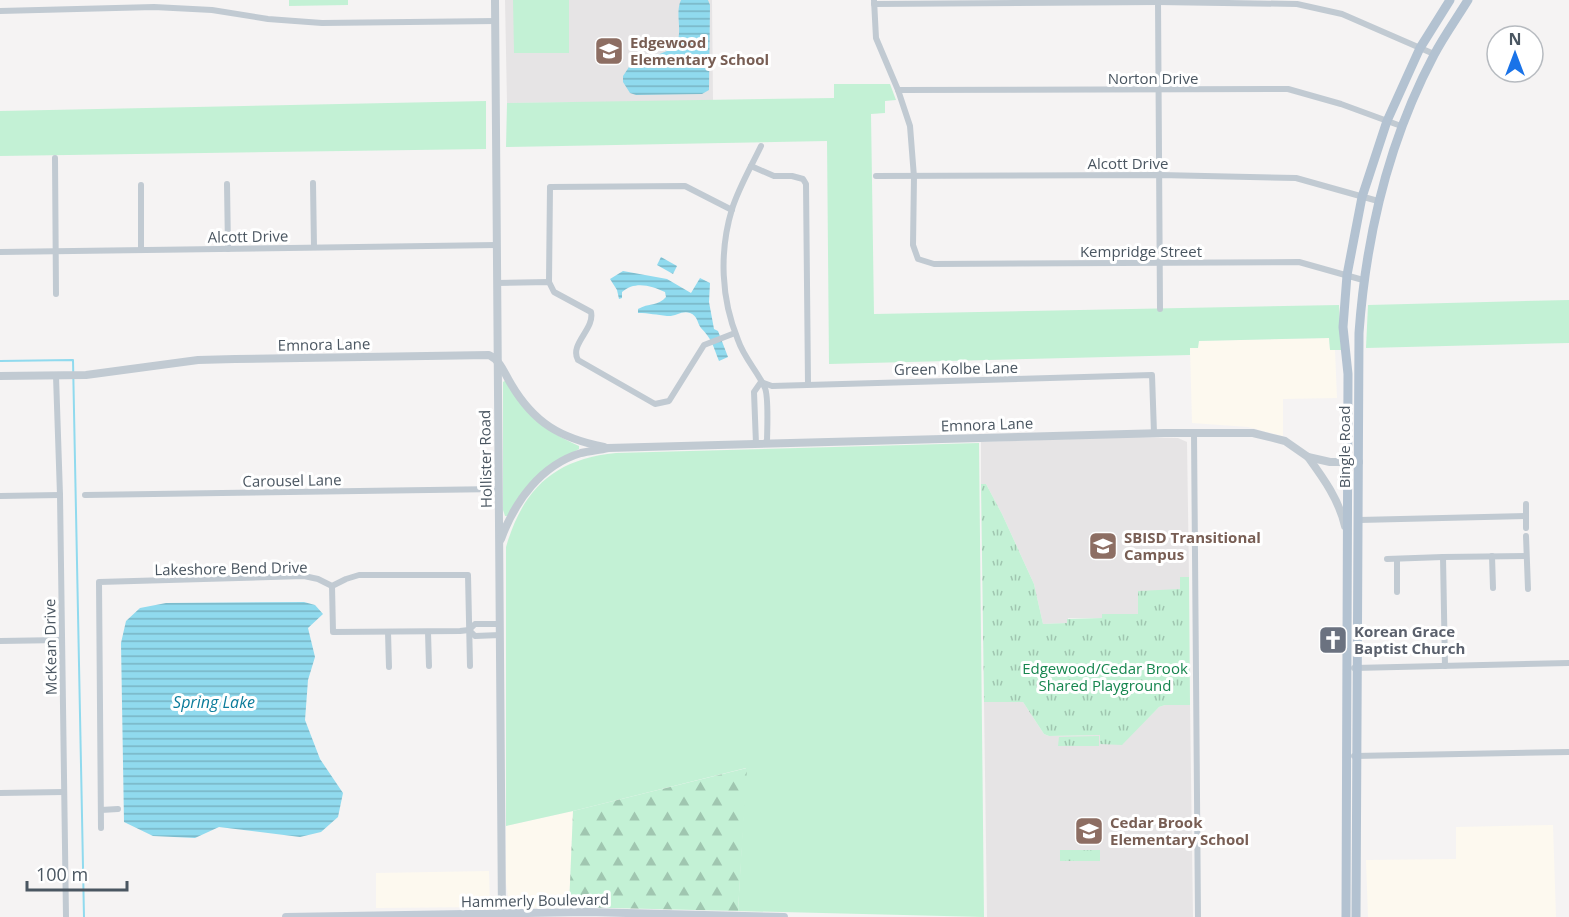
<svg xmlns="http://www.w3.org/2000/svg" width="1569" height="917" font-family="'Open Sans',sans-serif">
	<defs>
		<pattern id="forest-firs" width="22" height="20" patternUnits="userSpaceOnUse" patternTransform="scale(1.5)"><rect width="22" height="20" fill="#c3f1d5"/><path d="M5 1l3.5 6h-7zM16 11l3.5 6h-7z" fill="#a0c6b0"/></pattern>
		<pattern id="park-tufts" width="24" height="20" patternUnits="userSpaceOnUse" patternTransform="scale(1.5)"><rect width="24" height="20" fill="#c3f1d5"/><path d="M3 7l-1-3M5 7V3M7 7l1-3M15 17l-1-3M17 17v-4M19 17l1-3" fill="none" stroke="#a0c6b0"/></pattern>
		<pattern id="water-rules" width="6" height="5" patternUnits="userSpaceOnUse" patternTransform="scale(1.5)"><rect width="6" height="5" fill="#90daee"/><path d="M0 2.5h6" fill="none" stroke="#78b4c4"/></pattern>
	</defs>
	<rect width="100%" height="100%" fill="#f5f3f3"/>
	<g fill="#fdf9ef">
		<path d="M1329 338 1330 350H1335L1337 398 1283 399V436L1248 427 1192 423 1190 348H1198V341Z"/>
		<path d="M573 811 569 907 513 908 509 904 506 882V826Z"/>
		<path d="M1553 825 1556 917H1368L1366 860 1456 859V827Z"/>
		<path d="M489 871 490 907 376 908V873Z"/>
	</g>
	<g fill="#e6e4e5">
		<path d="M505 0H712L713 101 507 103Z"/>
		<path d="M1133 437 1178 438 1187 442 1189 577 1180 578V589L1139 614H1102V618H1068V623L1043 624 1034 584 1002 514 986 484H981V442Z"/>
		<path d="M984 702H1023L1044 734 1049 736 1100 735 1124 741 1159 707 1165 705H1190L1193 917H987Z"/>
	</g>
	<g fill="#c3f1d5">
		<path d="M289 0H348V5L289 6Z"/>
		<path d="M513 0H569V53H514Z"/>
		<path d="M834 84H890L896 100 885 101V113L871 114 874 314 1339 305 1341 350H1330L1329 338 1199 341 1198 348H1190V355L829 364 827 141 506 147 507 103 834 98Z"/>
		<path d="M486 101V149L0 156V111Z"/>
		<path d="M1569 300V343L1366 348 1368 305Z"/>
		<path d="M506 380C526 415 542 429 579 446V449L558 461 507 516H505L503 510V382Z"/>
		<path d="M979 443 984 917 738 911 746 768 573 811 506 826V547C523 489 554 459 616 453Z"/>
	</g>
	<path fill="url(#forest-firs)" d="M747 768 738 911 569 907 573 811Z"/>
	<g fill="url(#park-tufts)">
		<path d="M981 484H986L1002 514 1034 584 1043 624 1067 623V619L1102 618V614H1138V591L1180 589V577H1189L1190 705H1165L1159 707 1122 745 1100 744V735L1049 736 1044 734 1023 702H984Z"/>
		<path d="M1099 736V746H1058L1059 737Z"/>
		<rect x="1060" y="850" width="40" height="11"/>
	</g>
	<g fill="url(#water-rules)">
		<path d="M681 0H708L710 5 709 90 702 94 636 95 630 93 623 82V76L629 67 674 48C685 34 674 15 681 0Z"/>
		<path d="M661 257 677 266 673 274 657 265Z"/>
		<path d="M623 271 667 279 691 293 700 278 710 283 709 302 714 329 718 331 728 357 719 361C713 346 712 339 701 328 697 323 698 316 690 313 682 310 675 317 667 316 657 315 649 313 638 313V309C648 303 659 306 666 297L665 292C651 285 634 281 622 292V298L619 299 617 290 610 279Z"/>
		<path d="M304 602 315 605 323 614 308 628 315 657 308 680 305 720 320 759 343 793 338 817 321 832 300 837 219 827 195 838 153 836 124 822 121 643 126 621 140 608 166 603Z"/>
	</g>
	<g fill="none" stroke-linecap="round" stroke-linejoin="round">
		<path stroke="#90daee" stroke-width="2" d="M0 361 73 360 84 917"/>
		<g stroke="#c1cad2" stroke-width="6">
			<path d="M874 0 876 38 898 90 910 126 914 177 913 245 918 259 934 264 1299 262 1363 280"/>
			<path d="M1158 1 1160 309"/>
			<path d="M874 4 1158 2 1297 4 1342 14 1434 54"/>
			<path d="M0 11 154 7 212 10 268 19 322 23 496 21"/>
			<path d="M898 90 1288 89 1341 104 1401 126"/>
			<path d="M761 146C751 167 739 187 732 209 719 252 721 299 738 340 744 358 758 372 765 388 769 398 767 431 767 443"/>
			<path d="M55 158 56 294"/>
			<path d="M751 166 774 176H792L803 179 806 184 808 384"/>
			<path d="M876 176 1160 175 1296 178 1378 201"/>
			<path d="M313 183 314 247"/>
			<path d="M227 184 228 249"/>
			<path d="M141 185V249"/>
			<path d="M0 252 497 245"/>
			<path d="M549 282 550 187 685 186 732 210"/>
			<path d="M497 283 549 282 554 292 591 312C595 329 569 344 578 360L655 404 669 401 704 345 735 333"/>
			<path d="M56 376 60 495 66 917"/>
			<path d="M761 382 772 386 1152 375 1154 433"/>
			<path d="M1194 433 1198 917"/>
			<path d="M756 444 754 392 761 382"/>
			<path d="M85 495 499 489"/>
			<path d="M0 496 60 495"/>
			<path d="M1526 504V528"/>
			<path d="M1359 520 1526 516"/>
			<path d="M1526 536 1528 589"/>
			<path d="M1492 556 1493 588"/>
			<path d="M1387 559 1443 557"/>
			<path d="M332 586 333 632 460 631 469 630 475 624H499"/>
			<path d="M1397 592V559"/>
			<path d="M469 630 475 636 500 635"/>
			<path d="M388 632 389 667"/>
			<path d="M428 632 429 666"/>
			<path d="M0 641 62 640"/>
			<path d="M1445 666 1443 557 1526 556"/>
			<path d="M1354 668 1569 663"/>
			<path d="M1354 756 1569 752"/>
			<path d="M0 793 64 792"/>
			<path d="M101 810 118 809"/>
			<path d="M101 828 99 582 304 576 318 579 332 586 346 579 359 575H468L470 666"/>
		</g>
		<g stroke="#c1cad2" stroke-width="8">
			<path d="M495 0 502 917"/>
			<path d="M0 376 86 375 198 360 235 359 489 355C501 361 504 373 511 384 534 423 560 438 604 447"/>
			<path d="M1308 457C1324 479 1339 500 1345 526"/>
			<path d="M501 539C515 501 541 465 581 453 590 451 599 450 608 448L1164 433H1253L1285 441 1308 457 1330 462H1359"/>
		</g>
		<path stroke="#c1cbd6" stroke-width="8" d="M286 917 587 912 784 917"/>
		<g stroke="#b3c2d1" stroke-width="9">
			<path d="M1346 917 1348 374 1343 327 1347 275 1362 197 1387 121 1420 48 1450 0"/>
			<path d="M1356 917 1359 333C1366 235 1388 142 1434 55 1444 36 1457 18 1468 0"/>
		</g>
	</g>
	<defs>
		<g id="school-square" transform="scale(1.5)"><rect x="-9" y="-9" width="18" height="18" rx="4" fill="#8d6e63" stroke="#fff"/><path d="M0-5L7-2L0 1L-7-2ZM-4 1L0 2.5L4 1V4Q0 6-4 4Z" fill="#fff"/></g>
		<g id="church-square" transform="scale(1.5)"><rect x="-9" y="-9" width="18" height="18" rx="4" fill="#6b7280" stroke="#fff"/><path d="M-1.2-6h2.4v3.5h3.3v2.4h-3.3V6h-2.4V-.1h-3.3v-2.4h3.3Z" fill="#fff"/></g>
	</defs>
	<g fill-rule="evenodd">
		<use href="#school-square" x="609" y="51"/>
		<use href="#school-square" x="1103" y="546"/>
		<use href="#church-square" x="1333" y="640"/>
		<use href="#school-square" x="1089" y="831"/>
	</g>
	<g text-anchor="middle" dominant-baseline="central" stroke-width="6" stroke-linejoin="round" paint-order="stroke">
		<g font-size="15" font-weight="bold" fill="#785e54" stroke="#fff" text-anchor="start">
			<text x="630" y="42">Edgewood<tspan x="630" dy="17">Elementary School</tspan></text>
			<text x="1124" y="537">SBISD Transitional<tspan x="1124" dy="17">Campus</tspan></text>
			<text x="1110" y="822">Cedar Brook<tspan x="1110" dy="17">Elementary School</tspan></text>
		</g>
		<g font-size="15" fill="#4a5661" stroke="#fff">
			<text x="1153" y="78">Norton Drive</text>
			<text x="1128" y="163">Alcott Drive</text>
			<text transform="translate(248 236) rotate(-1)">Alcott Drive</text>
			<text x="1141" y="251">Kempridge Street</text>
			<text transform="translate(324 344) rotate(-1)">Emnora Lane</text>
			<text transform="translate(956 368) rotate(-1)">Green Kolbe Lane</text>
			<text transform="translate(987 424) rotate(-2)">Emnora Lane</text>
			<text transform="translate(1344 447) rotate(-90)">Bingle Road</text>
			<text transform="translate(485 459) rotate(-91)">Hollister Road</text>
			<text transform="translate(292 480) rotate(-1)">Carousel Lane</text>
			<text transform="translate(231 568) rotate(-1)">Lakeshore Bend Drive</text>
			<text transform="translate(50 647) rotate(-91)">McKean Drive</text>
			<text transform="translate(535 900) rotate(-1)">Hammerly Boulevard</text>
		</g>
		<g font-size="15" font-weight="bold" fill="#5b616d" stroke="#fff" text-anchor="start">
			<text x="1354" y="631">Korean Grace<tspan x="1354" dy="17">Baptist Church</tspan></text>
		</g>
		<g font-size="15" fill="#17864f" stroke="#fff">
			<text x="1105" y="668">Edgewood/Cedar Brook<tspan x="1105" dy="17">Shared Playground</tspan></text>
		</g>
		<g font-size="16" font-style="italic" fill="#0c7c9b" stroke="#fff">
			<text x="214" y="702">Spring Lake</text>
		</g>
	</g>
	<g transform="translate(1515 54)"><circle r="28" fill="#ffffff" stroke="#b7bbc0" stroke-width="1.5"/>
	<path d="M0-4.5L10 22L0 15L-10 22Z" fill="#1a73e8"/>
	<text y="-9" font-size="16" font-weight="bold" text-anchor="middle" fill="#4a5661">N</text>
	</g>
	<path d="M27 881v9h100v-9" fill="none" stroke="#4a5661" stroke-width="3"/>
	<text x="36" y="881" font-size="18" fill="#4a5661" stroke="#ffffff" stroke-width="4.5" paint-order="stroke">100 m</text>
</svg>
